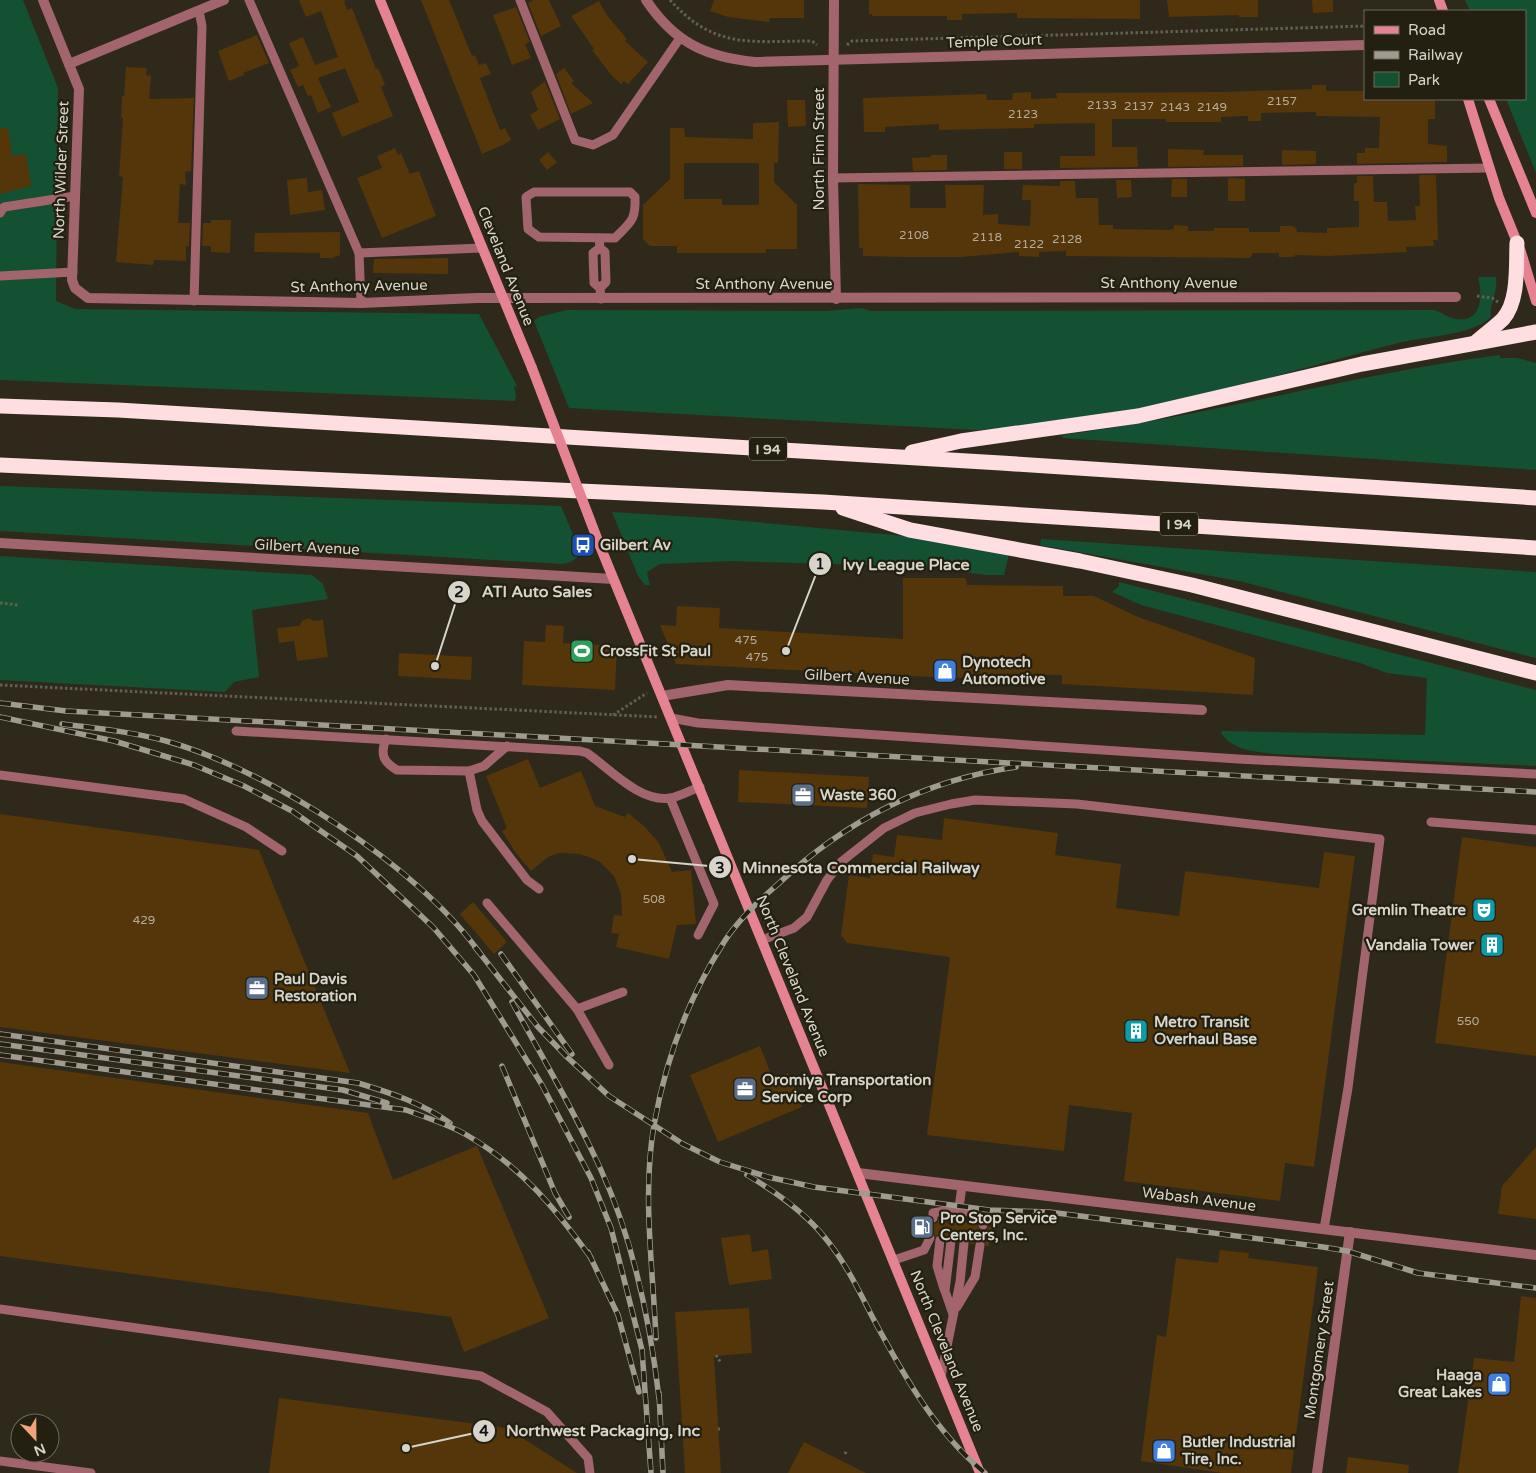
<svg xmlns="http://www.w3.org/2000/svg" width="1536" height="1473" font-family="'Varela Round',sans-serif">
	<rect width="100%" height="100%" fill="#2e291b"/>
	<g fill="#145132">
		<path d="M0 0H23L58 88 56 301 75 309 479 314 517 386 514 387 516 395 515 401 0 380Z"/>
		<path d="M1465 0H1536V173L1506 99H1525V11H1470Z"/>
		<path d="M1478 277H1496C1498 293 1489 304 1491 317 1472 336 1424 336 1398 343 1262 378 1117 426 976 430L569 408 534 321 539 317 566 310 826 311 862 308 870 311 1434 310C1442 312 1448 318 1456 319 1482 323 1483 296 1478 277Z"/>
		<path d="M1500 355V358H1517L1536 363V470L1063 438 1062 435C1210 416 1353 374 1500 355Z"/>
		<path d="M0 486 561 506 580 551C578 560 570 563 562 564L0 531Z"/>
		<path d="M612 512 712 518 905 536 1009 554 1004 575H986L905 564 902 566 732 561 660 564 647 572 650 585H645L638 576Z"/>
		<path d="M1041 539 1536 572V658L1239 581 1040 545Z"/>
		<path d="M0 556 312 575 323 584 328 599 252 610 259 677 234 682 225 692 0 680Z"/>
		<path d="M1119 582 1536 690V766L1273 754C1254 751 1233 751 1221 733L1222 731 1425 735 1427 678 1387 673 1360 663 1141 605 1112 592 1119 586Z"/>
	</g>
	<g fill="#55350a" fill-rule="evenodd">
		<path d="M299 0H347L344 1 347 10 352 8 376 69 378 68 385 85 381 87 393 116 342 137 332 113 359 102 345 68 318 78 331 107 318 113 311 95 308 96 303 85 298 87 290 70 299 66 289 43 303 37 315 65 338 57 321 11 306 17Z"/>
		<path d="M421 0H449L472 56 475 55 479 65 486 63 491 74 480 78 500 130 505 128 511 140 503 145 482 154Z"/>
		<path d="M534 0H549L561 26 541 36 528 3Z"/>
		<path d="M714 0H804V18H770L769 22 728 17 710 11Z"/>
		<path d="M869 0H1140V19L1017 18V13L962 14V20H947V16H872V14H869Z"/>
		<path d="M1167 0H1258V17H1239V15L1169 17Z"/>
		<path d="M1312 0H1333V12L1313 13Z"/>
		<path d="M599 1 606 14 627 39 625 41 648 62 628 84 624 81 621 84 612 76 592 50 594 49 571 16Z"/>
		<path d="M516 7 530 42 525 44 531 58 512 65 493 15Z"/>
		<path d="M257 35 269 63 243 73 244 75 229 81 218 51Z"/>
		<path d="M126 67 147 68 146 75 151 76 149 99 194 98 191 171 185 172 186 185 180 184 178 223H190L189 246H186V261L154 260 153 265 116 262 123 177 119 176 123 118H121L122 96H124Z"/>
		<path d="M564 68 574 81 571 83 593 103 571 114 556 74Z"/>
		<path d="M545 81 560 119 538 130 530 115 538 110 531 92Z"/>
		<path d="M1312 85H1326V91H1365V99H1435V119H1428V144L1447 146V162L1357 164V153H1365V148H1379L1380 117 1316 116V112L1261 113V121H1248V116L1221 117V122H1166V119H1112V147H1137L1138 167 1060 168V156H1095V123L1034 124V128L939 130V124L885 127V132H864L863 98 986 94 987 100H1012L1013 93 1031 92V99L1057 98 1056 93 1222 92 1312 89Z"/>
		<path d="M787 100H805L806 126 788 127Z"/>
		<path d="M779 122 778 163H774V182L797 205V249H766V253H677V246H650L643 239V205L670 179V128H684L685 137 753 139V123ZM684 163H759V205H722V199H684Z"/>
		<path d="M0 128H8L12 156 26 154 31 186 0 194Z"/>
		<path d="M395 148 398 155 401 153 410 174 419 171 436 216 382 238 357 178 382 168 377 156Z"/>
		<path d="M1168 149 1204 150 1203 155H1243V166L1168 167Z"/>
		<path d="M1282 150 1316 151V164L1282 165Z"/>
		<path d="M548 152 557 162 547 170 539 160Z"/>
		<rect x="1004" y="152" width="18" height="17"/>
		<path d="M931 155H947V170L913 171 912 158 931 157Z"/>
		<path d="M1419 175H1436L1438 240H1433L1434 246 1406 247 1407 252 1328 256 1295 255V257H1279V253H1253L1250 258 1066 256V251L1039 252V257L1019 256V252L961 257H902L863 256V248H859L858 184 910 185V208H946L945 185H984L983 215 998 214V224L1030 226 1031 200H1022L1023 185 1060 186V181H1075L1076 198H1098L1099 225H1113V229L1169 230 1174 229V225L1188 226V231H1214V228H1249V232H1280V226H1292L1296 228 1297 232 1327 233V228L1359 227V201H1354V183H1357V176H1373L1374 202H1387L1388 221 1416 220 1415 206H1420Z"/>
		<path d="M307 178 308 192 322 190 325 210 290 215 287 180Z"/>
		<path d="M1228 178 1245 179V201H1228Z"/>
		<path d="M1172 179H1187V197H1171Z"/>
		<path d="M1116 180H1131L1132 197 1117 198Z"/>
		<path d="M211 220H231L230 253 211 252V246H202L203 223H211Z"/>
		<path d="M340 232V255L332 258H320V253L254 252 255 233Z"/>
		<path d="M448 258V274L373 273 374 259Z"/>
		<path d="M903 578H966L967 585 1063 586V596H1094L1138 617 1255 658 1253 695 1062 684V675L974 674V678L931 677 676 664 660 625 676 626 677 606 720 608 719 628 903 639Z"/>
		<path d="M310 618 313 621 323 620 328 657 297 661 294 641 279 643 277 628 299 626 303 620Z"/>
		<path d="M546 625 564 626 563 643 617 646 615 690 522 685 524 641 545 642Z"/>
		<path d="M399 653 472 657 471 680 398 676Z"/>
		<path d="M528 759 540 788 581 771 595 806 625 817 628 813 644 826 659 843 672 872 691 870 696 924 677 925 669 959 616 947 619 934 611 933 614 915 622 916 621 894 614 876 599 861 580 854 559 853 548 857 531 871 515 852 502 831 507 828 486 776Z"/>
		<path d="M739 770 869 777 867 808 738 802Z"/>
		<path d="M0 814 259 850 350 1073 0 1027Z"/>
		<path d="M944 818 1058 833 1055 855 1121 864 1116 908 1179 916 1185 871 1319 888 1324 852 1355 856 1314 1167 1285 1163 1280 1201 1124 1181 1132 1113 1069 1105 1064 1151 927 1135 950 957 847 943 841 935 849 875 870 878 873 854 894 857 897 835 942 840Z"/>
		<path d="M1462 837 1536 847V1056L1435 1043Z"/>
		<path d="M473 902 507 942 494 954 460 914Z"/>
		<path d="M760 1046 773 1079 788 1073 802 1107 718 1142 690 1075Z"/>
		<path d="M0 1062 368 1113 393 1180 477 1146 549 1318 464 1352 451 1317 0 1256Z"/>
		<path d="M1536 1147V1219L1498 1214 1502 1186Z"/>
		<path d="M939 1219 947 1220 948 1224 953 1226 959 1221 977 1224 979 1229 982 1231 992 1226 989 1246H986L981 1239H977L974 1244H970L965 1237 957 1242 952 1235 946 1238 941 1234 936 1236 932 1232 927 1233 928 1222 936 1224Z"/>
		<path d="M750 1234 752 1252 768 1249 772 1279 729 1285 721 1238Z"/>
		<path d="M1220 1250 1249 1253 1248 1258 1318 1267 1291 1473H1222L1141 1461 1157 1335 1166 1337 1176 1258 1218 1263Z"/>
		<path d="M1521 1296 1536 1298V1473H1458L1474 1358 1514 1362Z"/>
		<path d="M749 1308 752 1353 714 1356 721 1473H685L675 1312Z"/>
		<path d="M279 1398 507 1428 577 1473H269Z"/>
		<path d="M804 1442 866 1473H788Z"/>
		<path d="M1348 1457 1409 1465 1408 1473H1346Z"/>
	</g>
	<g fill="none" stroke-linecap="round" stroke-linejoin="round">
		<g stroke="#635f53" stroke-width="3" stroke-dasharray="2.5 2.5" stroke-linecap="butt">
			<path d="M670 0C715 50 751 41 812 41L817 45"/>
			<path d="M847 45 852 41 1365 26"/>
			<path d="M1477 296 1492 298 1498 302"/>
			<path d="M0 603 18 605"/>
			<path d="M0 685 659 717"/>
			<path d="M613 715 647 693"/>
			<path d="M716 1355 721 1363"/>
			<path d="M718 1429H720"/>
			<path d="M845 1454 847 1450"/>
		</g>
		<g stroke="#a2646d" stroke-width="9">
			<path d="M249 0 359 253 361 303"/>
			<path d="M520 0 575 140 593 145 613 135 680 38"/>
			<path d="M833 178 1490 168"/>
			<path d="M534 192H630L635 197C636 220 631 222 615 238L539 237 528 229 526 197Z"/>
			<path d="M0 213 4 207 75 196"/>
			<path d="M599 238 600 248 605 252 606 282 600 288 601 299"/>
			<path d="M600 248 593 253 594 283 600 288"/>
			<path d="M359 253 482 248"/>
			<path d="M0 276 73 272"/>
			<path d="M194 301 202 26 199 11"/>
			<path d="M671 718 698 723 1238 759 1536 774"/>
			<path d="M236 731 580 751 587 753C610 769 640 803 671 798 681 796 691 790 700 787"/>
			<path d="M386 739C380 754 383 762 397 770L469 771 484 766 507 746"/>
			<path d="M469 771 477 810 482 821 527 880 539 889"/>
			<path d="M0 775 184 799 246 827 282 851"/>
			<path d="M670 798 714 904 698 935"/>
			<path d="M1431 822 1536 830"/>
			<path d="M487 903 577 1009 609 1065"/>
			<path d="M762 940 794 928 807 917 827 880 841 862 884 828 915 813 951 804 975 800 1077 804 1380 839 1348 1088 1324 1229"/>
			<path d="M577 1009 623 992"/>
			<path d="M933 1218V1213L959 1208 984 1219 983 1225"/>
			<path d="M953 1220 959 1208 962 1186"/>
			<path d="M940 1240 937 1266 944 1289"/>
			<path d="M951 1241 945 1291 953 1314"/>
			<path d="M894 1260 924 1250 930 1238"/>
			<path d="M957 1307 975 1277 980 1245"/>
			<path d="M0 1309 481 1376 547 1412 588 1458 590 1473"/>
			<path d="M941 1376 960 1282 964 1243"/>
			<path d="M0 1461 91 1473"/>
		</g>
		<g stroke="#a2646d" stroke-width="10">
			<path d="M43 0 79 89 72 280 75 288 88 298 361 303 477 298 1456 297"/>
			<path d="M646 0C674 42 705 57 755 62L1365 45"/>
			<path d="M834 0 833 178 836 299"/>
			<path d="M69 64 224 0"/>
			<path d="M0 543 613 579"/>
			<path d="M662 696 728 685 1202 710"/>
			<path d="M858 1173 1536 1255"/>
			<path d="M1317 1473 1350 1232"/>
		</g>
		<g stroke="#e68393" stroke-width="10">
			<path d="M380 0 532 368"/>
			<path d="M1439 0 1443 11"/>
			<path d="M1468 99 1499 198 1521 252 1536 301"/>
			<path d="M1489 99 1536 213"/>
			<path d="M600 546 980 1473"/>
		</g>
		<g stroke="#fedee1" stroke-width="15">
			<path d="M1476 342C1485 334 1495 327 1503 319 1519 301 1516 266 1517 243"/>
			<path d="M0 406 118 410 1001 463 1536 498"/>
			<path d="M912 452 961 441 1138 416 1362 364 1536 332"/>
			<path d="M0 465 823 502 1536 548"/>
			<path d="M843 508 910 530 1080 561 1192 585 1536 673"/>
		</g>
		<g stroke="#9f9b91" stroke-width="5.5">
			<g id="rail">
				<path d="M0 703 66 711 1536 792"/>
				<path d="M0 717 114 741 194 765 244 786 292 811 357 856 433 927 474 975 542 1085 591 1178 611 1228 642 1350 651 1473"/>
				<path d="M62 724C96 728 133 732 166 741 267 769 418 866 479 952"/>
				<path d="M475 947 538 1027 567 1057 609 1096 683 1144 720 1162 768 1177 814 1187 989 1210 1049 1212 1323 1247 1347 1251 1418 1273 1536 1288"/>
				<path d="M501 954 572 1054"/>
				<path d="M512 1002C542 1057 575 1112 601 1170 634 1242 650 1321 659 1398"/>
				<path d="M0 1034 358 1083C391 1093 422 1103 450 1123"/>
				<path d="M0 1044 343 1090 387 1103"/>
				<path d="M0 1055 406 1110C427 1118 451 1125 470 1137 522 1168 555 1208 591 1258"/>
				<path d="M502 1066 555 1193 569 1217"/>
				<path d="M747 1175C776 1192 805 1212 826 1239 846 1263 860 1293 874 1320 904 1376 936 1433 985 1473"/>
				<path d="M588 1252 618 1315 639 1392"/>
				<path d="M656 1338C653 1268 642 1195 654 1125 665 1063 687 1001 721 947 735 923 756 903 777 885 844 822 924 780 1016 767"/>
				<path d="M659 1393 663 1473"/>
			</g>
		</g>
		<use href="#rail" stroke="#242011" stroke-width="4" stroke-dasharray="11" stroke-linecap="butt"/>
		<path stroke="#e68393" stroke-width="10" d="M532 368 600 546"/>
	</g>
	<defs>
		<g id="bus-square" transform="scale(1.25)"><rect x="-9" y="-9" width="18" height="18" rx="4" fill="#1a4fb4" stroke="#242011"/><path d="M-5-6H5V4H4V6H2V4H-2V6H-4V4H-5ZM-3.5-4V0h7V-4ZM-3.5 1.2v1.5H-2V1.2ZM2 1.2v1.5H3.5V1.2Z" fill="#fff"/></g>
		<g id="stadium-square" transform="scale(1.25)"><rect x="-9" y="-9" width="18" height="18" rx="4" fill="#2e9e5b" stroke="#242011"/><path d="M0-5a6.5 5 0 1 0 0 10a6.5 5 0 1 0 0-10ZM-3.5-1.8h7v3.6h-7Z" fill="#fff"/></g>
		<g id="shop-square" transform="scale(1.25)"><rect x="-9" y="-9" width="18" height="18" rx="4" fill="#3f7fe0" stroke="#242011"/><path d="M-5-2.5h2.3a2.7 3.5 0 0 1 5.4 0H5L5.5 6h-11ZM-1.5-2.5h3a1.5 2.3 0 0 0-3 0Z" fill="#fff"/></g>
		<g id="office-square" transform="scale(1.25)"><rect x="-9" y="-9" width="18" height="18" rx="4" fill="#5c6f8a" stroke="#242011"/><path d="M-6-3h4V-5.5h4V-3h4V5H-6ZM-1-4.5V-3h2v-1.5ZM-6 0V1H6V0Z" fill="#fff"/></g>
		<g id="theatre-square" transform="scale(1.25)"><rect x="-9" y="-9" width="18" height="18" rx="4" fill="#0f9aa8" stroke="#242011"/><path d="M-5-5.5Q0-4 5-5.5V0Q5 5 0 6Q-5 5-5 0ZM-3.3-2.5H-1v1.5H-3.3ZM1-2.5H3.3v1.5H1ZM-2.8 1Q0 5.5 2.8 1Z" fill="#fff"/></g>
		<g id="building-square" transform="scale(1.25)"><rect x="-9" y="-9" width="18" height="18" rx="4" fill="#0f9aa8" stroke="#242011"/><path d="M-4-6H4V6H1V3H-1V6H-4ZM-2.5-4.3h1.7v1.8h-1.7ZM.8-4.3h1.7v1.8H.8ZM-2.5-1h1.7V.8h-1.7ZM.8-1h1.7V.8H.8Z" fill="#fff"/></g>
		<g id="fuel-square" transform="scale(1.25)"><rect x="-9" y="-9" width="18" height="18" rx="4" fill="#5c6f8a" stroke="#242011"/><path d="M-5.5-6h7V0h2V4h1.3V-2.5L3-4.5l.8-.8L6-3V5H2.5V1h-1V6h-7ZM-4.2-4.7v3.2H.2V-4.7Z" fill="#fff"/></g>
	</defs>
	<g fill-rule="evenodd">
		<use href="#bus-square" x="583" y="545"/>
		<use href="#stadium-square" x="582" y="651"/>
		<use href="#shop-square" x="945" y="671"/>
		<use href="#office-square" x="803" y="795"/>
		<use href="#theatre-square" x="1484" y="910"/>
		<use href="#building-square" x="1492" y="945"/>
		<use href="#office-square" x="257" y="988"/>
		<use href="#building-square" x="1136" y="1031"/>
		<use href="#office-square" x="745" y="1089"/>
		<use href="#fuel-square" x="922" y="1227"/>
		<use href="#shop-square" x="1499" y="1384"/>
		<use href="#shop-square" x="1164" y="1451"/>
	</g>
	<g text-anchor="middle" dominant-baseline="central" stroke-width="4.5" stroke-linejoin="round" paint-order="stroke">
		<g font-size="12" fill="#b6ac9b">
			<text x="1282" y="101">2157</text>
			<text x="1102" y="105">2133</text>
			<text x="1139" y="106">2137</text>
			<text x="1175" y="107">2143</text>
			<text x="1212" y="107">2149</text>
			<text x="1023" y="114">2123</text>
			<text x="914" y="235">2108</text>
			<text x="987" y="237">2118</text>
			<text x="1067" y="239">2128</text>
			<text x="1029" y="244">2122</text>
			<text x="746" y="640">475</text>
			<text x="757" y="657">475</text>
			<text x="654" y="899">508</text>
			<text x="144" y="920">429</text>
			<text x="1468" y="1021">550</text>
		</g>
		<g fill="#242011" stroke="#a19e93" stroke-width="1">
			<rect x="749" y="437.5" width="38" height="23" rx="4"/>
			<rect x="1160" y="512.5" width="38" height="23" rx="4"/>
		</g>
		<g font-size="14" font-weight="bold" fill="#d7d4cb">
			<text x="768" y="449">I 94</text>
			<text x="1179" y="524">I 94</text>
		</g>
		<g font-size="15" fill="#d7d4cb" stroke="#242011">
			<text transform="translate(994 41) rotate(-2)">Temple Court</text>
			<text transform="translate(819 149) rotate(-90)">North Finn Street</text>
			<text transform="translate(61 170) rotate(-88)">North Wilder Street</text>
			<text transform="translate(506 266) rotate(68)">Cleveland Avenue</text>
			<text x="1169" y="283">St Anthony Avenue</text>
			<text x="764" y="284">St Anthony Avenue</text>
			<text transform="translate(359 286) rotate(-1)">St Anthony Avenue</text>
			<text transform="translate(307 547) rotate(3)">Gilbert Avenue</text>
			<text transform="translate(857 677) rotate(3)">Gilbert Avenue</text>
			<text transform="translate(793 976) rotate(68)">North Cleveland Avenue</text>
			<text transform="translate(1199 1199) rotate(7)">Wabash Avenue</text>
			<text transform="translate(1319 1350) rotate(-82)">Montgomery Street</text>
			<text transform="translate(947 1351) rotate(68)">North Cleveland Avenue</text>
		</g>
		<g font-size="15" font-weight="bold" fill="#d7d4cb" stroke="#242011" text-anchor="start">
			<text x="600" y="545">Gilbert Av</text>
			<text x="600" y="651">CrossFit St Paul</text>
			<text x="962" y="662">Dynotech<tspan x="962" dy="17">Automotive</tspan></text>
			<text x="820" y="795">Waste 360</text>
			<text x="1466" y="910" text-anchor="end">Gremlin Theatre</text>
			<text x="1474" y="945" text-anchor="end">Vandalia Tower</text>
			<text x="274" y="979">Paul Davis<tspan x="274" dy="17">Restoration</tspan></text>
			<text x="1154" y="1022">Metro Transit<tspan x="1154" dy="17">Overhaul Base</tspan></text>
			<text x="762" y="1080">Oromiya Transportation<tspan x="762" dy="17">Service Corp</tspan></text>
			<text x="940" y="1218">Pro Stop Service<tspan x="940" dy="17">Centers, Inc.</tspan></text>
			<text x="1482" y="1375" text-anchor="end">Haaga<tspan x="1482" dy="17">Great Lakes</tspan></text>
			<text x="1182" y="1442">Butler Industrial<tspan x="1182" dy="17">Tire, Inc.</tspan></text>
		</g>
	</g>
	<path fill="none" stroke="#d7d4cb" stroke-width="2" d="M786 651L820 564M435 666L459 592M632 859L720 867M406 1448L484 1431"/>
	<g fill="#d7d4cb" stroke="#242011" stroke-width="2">
		<circle cx="786" cy="651" r="5"/>
		<circle cx="435" cy="666" r="5"/>
		<circle cx="632" cy="859" r="5"/>
		<circle cx="406" cy="1448" r="5"/>
		<circle cx="820" cy="564" r="12"/>
		<circle cx="459" cy="592" r="12"/>
		<circle cx="720" cy="867" r="12"/>
		<circle cx="484" cy="1431" r="12"/>
	</g>
	<g font-size="15" text-anchor="middle" font-weight="bold" fill="#111">
		<text x="820" y="569">1</text>
		<text x="459" y="597">2</text>
		<text x="720" y="873">3</text>
		<text x="484" y="1436">4</text>
	</g>
	<g font-size="16" text-anchor="middle" font-weight="bold" fill="#d7d4cb" stroke="#242011" stroke-width="4.5" stroke-linejoin="round" paint-order="stroke">
		<text x="906" y="570">Ivy League Place</text>
		<text x="537" y="597">ATI Auto Sales</text>
		<text x="861" y="873">Minnesota Commercial Railway</text>
		<text x="603" y="1436">Northwest Packaging, Inc</text>
	</g>
	<rect x="1364" y="10" width="162" height="90" fill="#242011" stroke="#6c685b"/>
	<rect x="1374" y="26" width="25" height="8" fill="#e68393" stroke="#6c685b"/>
	<text x="1408" y="35" font-size="15" fill="#d7d4cb">Road</text>
	<rect x="1374" y="51" width="25" height="8" fill="#9f9b91" stroke="#6c685b"/>
	<text x="1408" y="60" font-size="15" fill="#d7d4cb">Railway</text>
	<rect x="1374" y="72" width="25" height="15" fill="#145132" stroke="#6c685b"/>
	<text x="1408" y="85" font-size="15" fill="#d7d4cb">Park</text>
	<g transform="translate(35 1438) rotate(158)"><circle r="24" fill="#242011" stroke="#6c685b"/>
	<path d="M0-4L9 19L0 12L-9 19Z" fill="#f0a27a"/>
	<text y="-8" font-size="14" font-weight="bold" text-anchor="middle" fill="#d7d4cb">N</text>
	</g>
</svg>
